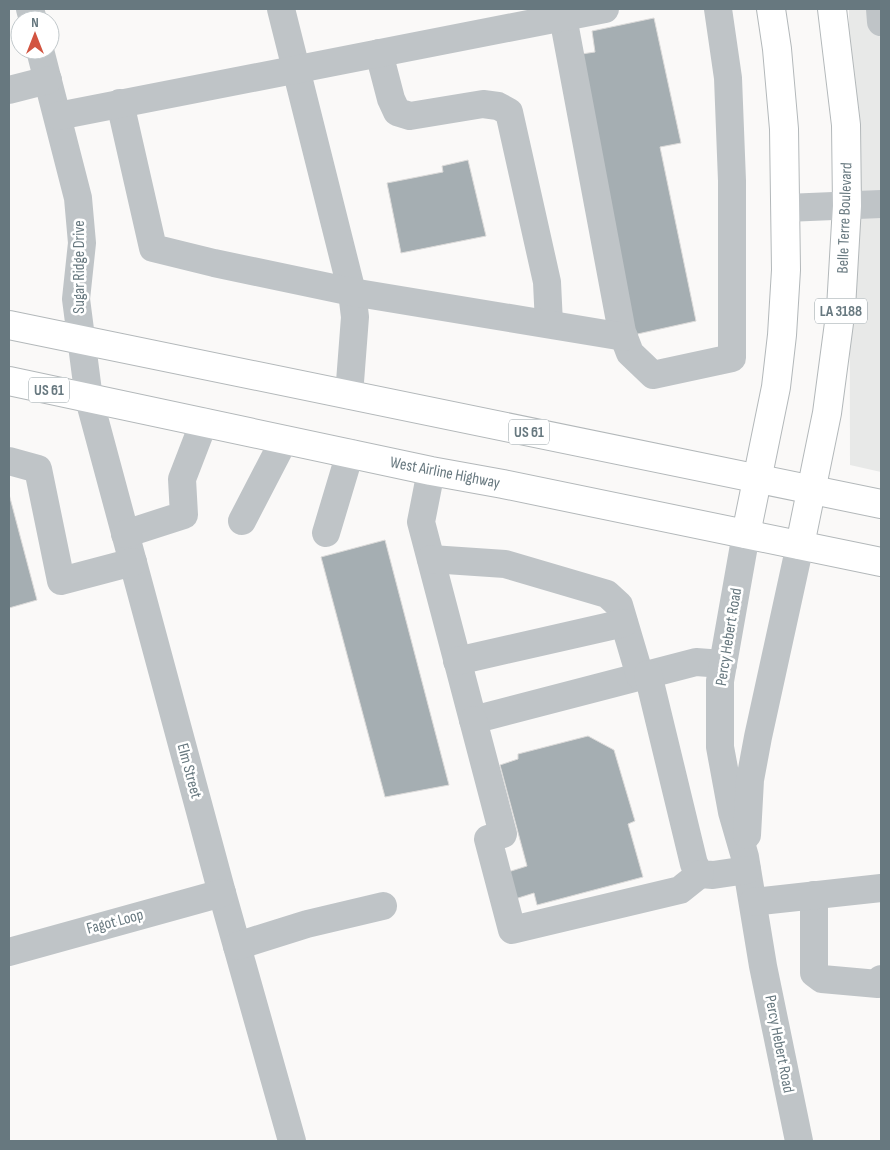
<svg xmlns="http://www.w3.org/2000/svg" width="890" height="1150" font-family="'Sofia Sans Condensed',sans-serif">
	<rect width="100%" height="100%" fill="#faf9f8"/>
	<path fill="#e8e9e8" d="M849 9H881V472L850 465Z"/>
	<g fill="#a5aeb2" stroke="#dcdbda">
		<path d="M654 18 681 143 660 147 696 321 633 335 575 55 595 52 592 31Z"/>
		<path d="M468 160 486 236 401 253 387 183 443 172 442 166Z"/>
		<path d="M9 494 37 600 9 608Z"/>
		<path d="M385 540 449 785 385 797 321 557Z"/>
		<path d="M588 736 614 750 635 821 628 824 643 877 537 905 534 893 515 899 508 872 527 866 500 765 518 759V754Z"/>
	</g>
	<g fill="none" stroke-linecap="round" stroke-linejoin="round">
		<g stroke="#b3b8ba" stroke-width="30">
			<g id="highway">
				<path d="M9 325 881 504"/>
				<path d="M9 381 431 471 503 484 881 562"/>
				<path d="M746 534 776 387 782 335 786 270 784 129 777 49 771 9"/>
				<path d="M800 545 827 413 841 308 847 206 846 125 832 9"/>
			</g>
		</g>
		<g stroke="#bfc4c7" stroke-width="28">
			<path d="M30 9 33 20"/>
			<path d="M281 9 352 292 355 317 349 395"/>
			<path d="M880 9 881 22"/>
			<path d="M563 17 622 332 630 353 653 375 732 358V181L728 78 718 9"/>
			<path d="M40 50 78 198 82 243 76 299 89 399 222 893 292 1141"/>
			<path d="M379 53 391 99 397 112 410 116 483 104 498 106 509 112 547 282 549 324"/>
			<path d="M9 90 48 80"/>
			<path d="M120 103 153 248 214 263 352 292 624 337"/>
			<path d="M58 116 605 9"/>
			<path d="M786 208 881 204"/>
			<path d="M9 461 38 469 61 581 133 562"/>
			<path d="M431 471 421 522 473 720 696 662 723 664"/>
			<path d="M242 521 284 440"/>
			<path d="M326 533 350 453"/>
			<path d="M125 534 184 515 182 479 204 422"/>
			<path d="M746 534 720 681V747L732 812 745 857 763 966 799 1141"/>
			<path d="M431 559 505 564 607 594 619 605 640 676"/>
			<path d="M457 661 624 623"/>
			<path d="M648 674 694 864 700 874 713 875 747 870"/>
			<path d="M473 720 503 834 488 839 512 930 680 890 700 874"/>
			<path d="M747 835 750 780 758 737 800 545"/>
			<path d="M814 895V973L822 979 878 984 881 979"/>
			<path d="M753 902 881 888"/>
			<path d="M237 946 307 924 383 906"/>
			<path d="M9 952 222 893"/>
		</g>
		<use href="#highway" stroke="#fff" stroke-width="28"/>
	</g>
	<g text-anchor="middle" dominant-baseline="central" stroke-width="5" stroke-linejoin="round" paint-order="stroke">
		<g fill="#fff" stroke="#95a0a5" stroke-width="1">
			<rect x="815" y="298.5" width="52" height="25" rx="4"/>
			<rect x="29" y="377.5" width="40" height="25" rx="4"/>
			<rect x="509" y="419.5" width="40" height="25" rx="4"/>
		</g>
		<g font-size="15" font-weight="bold" fill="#67787f">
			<text x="841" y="311">LA 3188</text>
			<text x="49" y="390">US 61</text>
			<text x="529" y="432">US 61</text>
		</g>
		<g font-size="16" fill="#67787f" stroke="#fff">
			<text transform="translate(845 218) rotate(-88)">Belle Terre Boulevard</text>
			<text transform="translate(79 267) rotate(-90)">Sugar Ridge Drive</text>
			<text transform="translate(445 473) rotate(11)">West Airline Highway</text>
			<text transform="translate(729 637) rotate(-81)">Percy Hebert Road</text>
			<text transform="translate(189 771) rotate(75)">Elm Street</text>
			<text transform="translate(115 922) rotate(-15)">Fagot Loop</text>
			<text transform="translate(779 1044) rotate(79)">Percy Hebert Road</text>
		</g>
	</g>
	<rect width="890" height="1150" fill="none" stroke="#67787f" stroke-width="20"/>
	<g transform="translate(35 35)"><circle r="24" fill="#ffffff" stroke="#c2c9cc"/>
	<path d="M0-4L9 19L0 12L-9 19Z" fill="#d25440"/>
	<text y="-8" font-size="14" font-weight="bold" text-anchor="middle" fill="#67787f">N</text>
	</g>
</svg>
